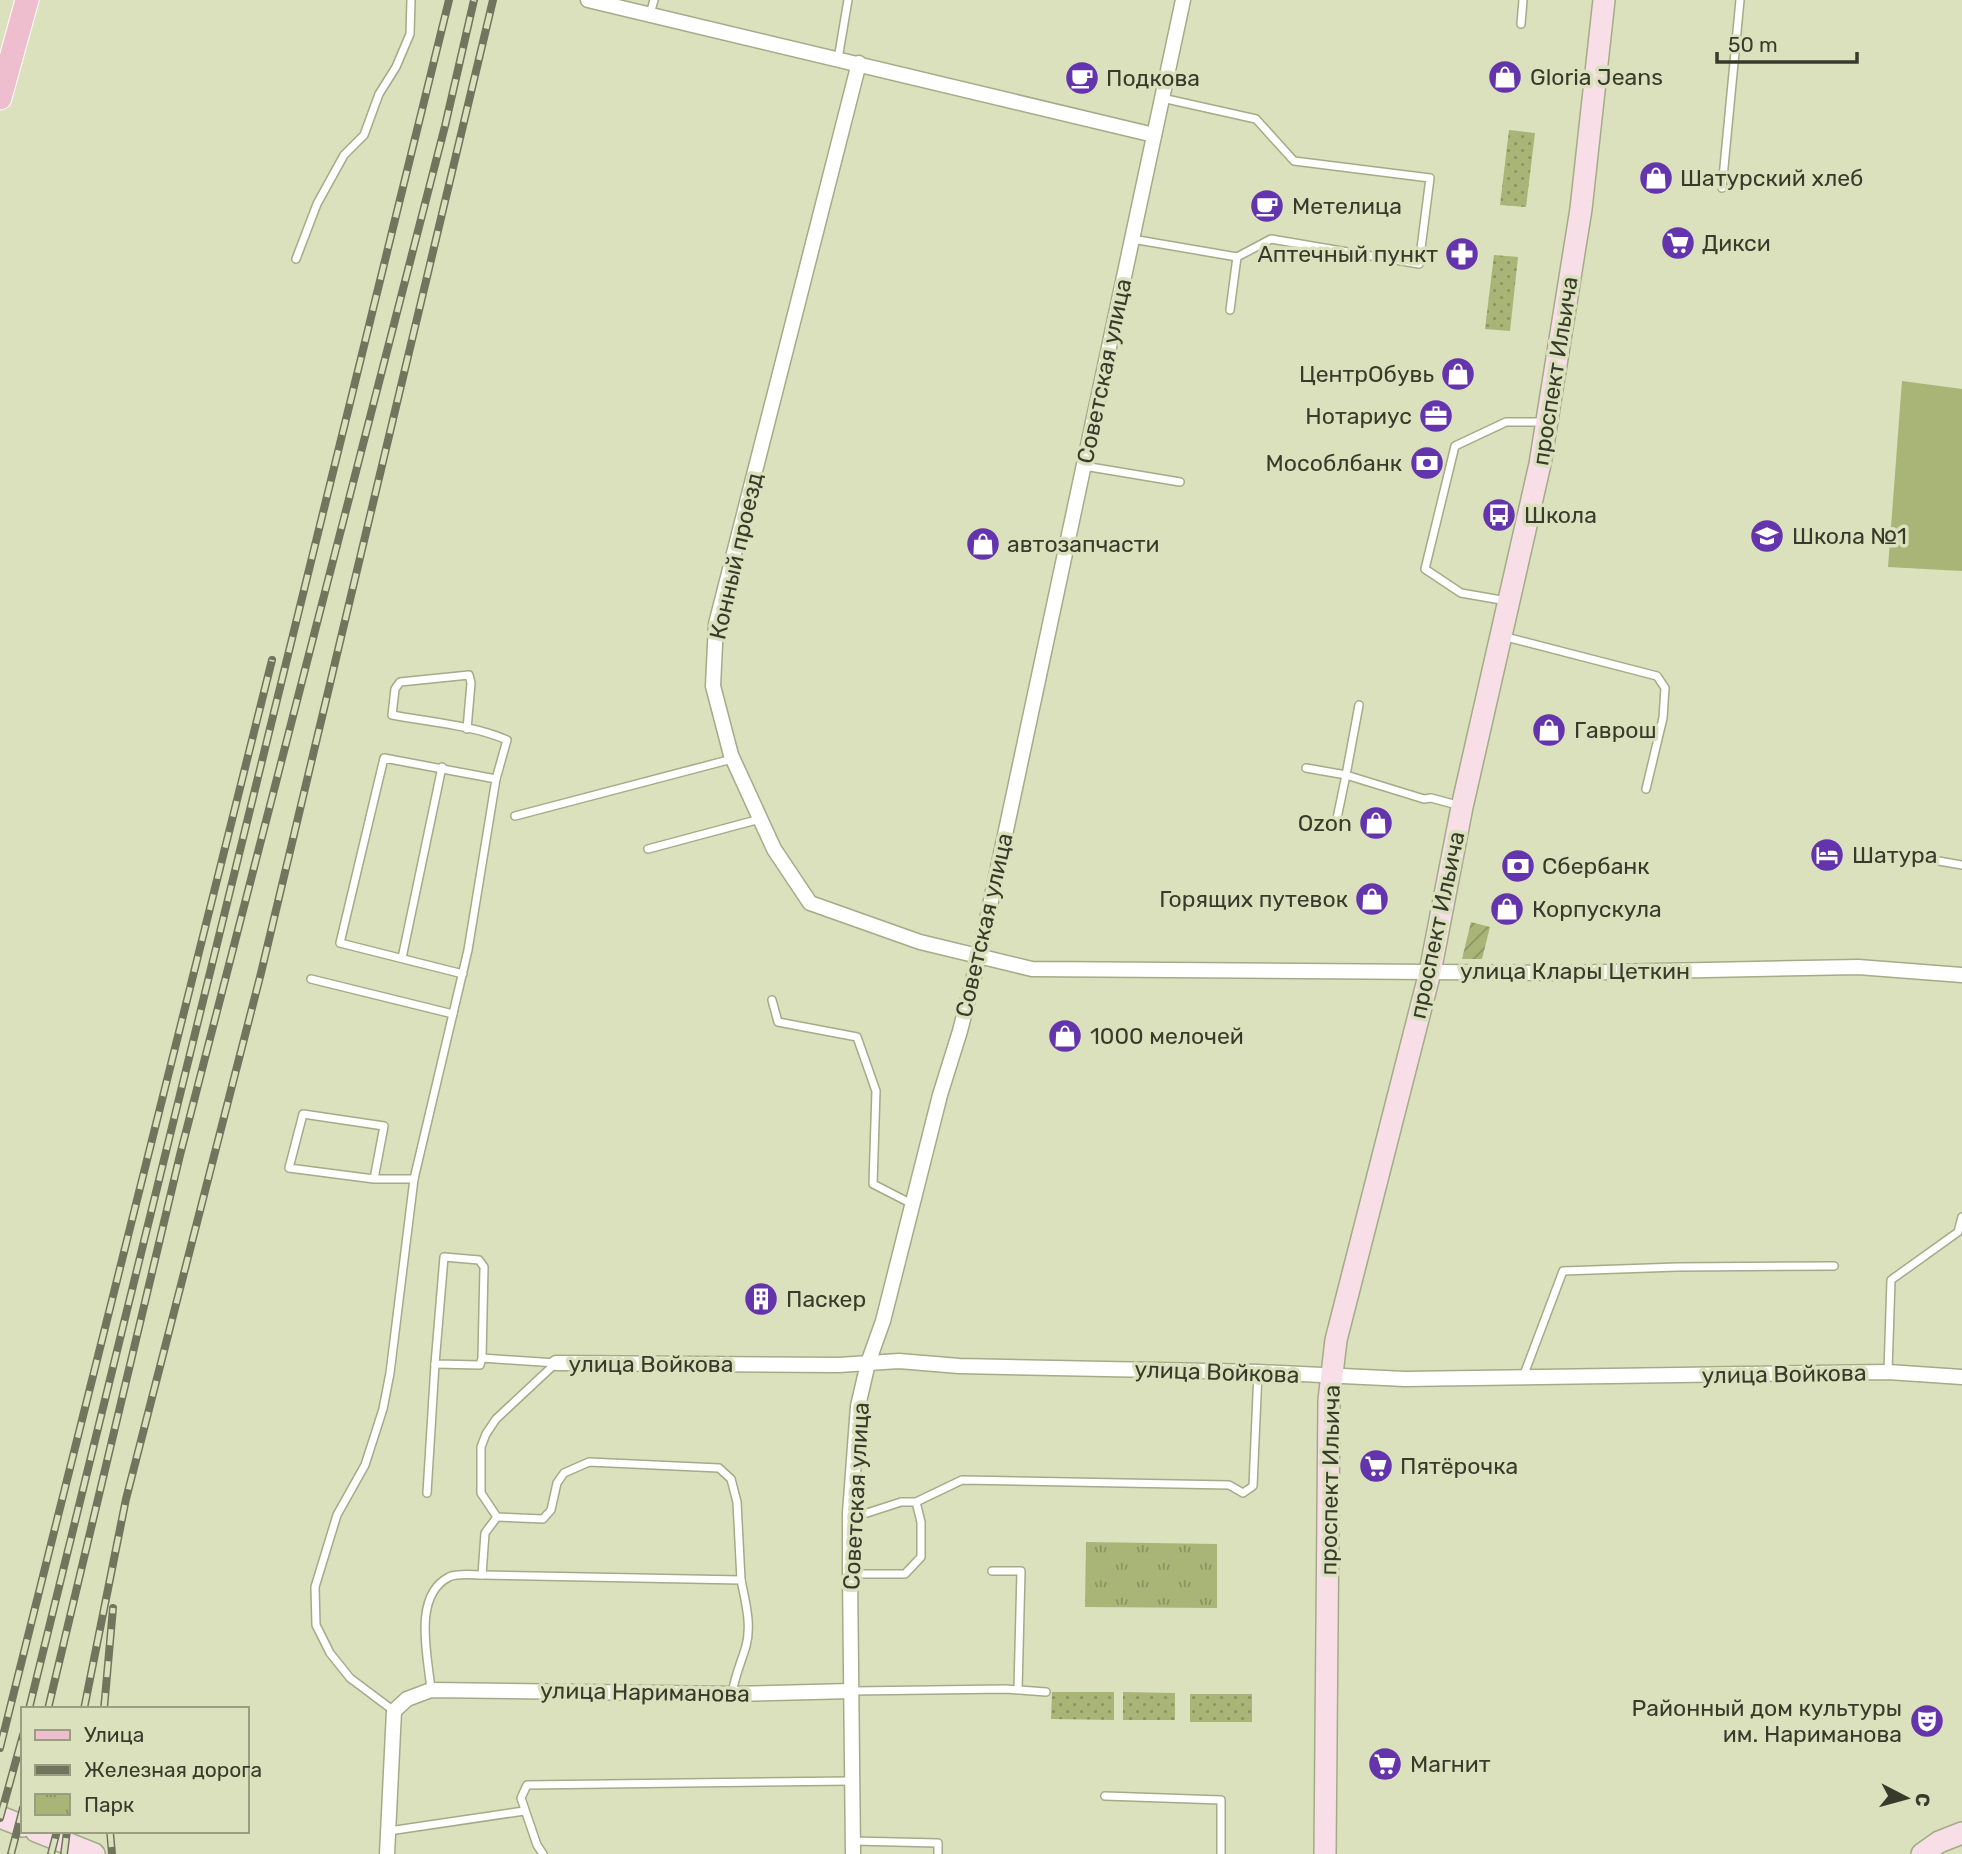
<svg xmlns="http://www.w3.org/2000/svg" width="1962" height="1854" font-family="Rubik,sans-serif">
	<defs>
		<pattern id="grass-dots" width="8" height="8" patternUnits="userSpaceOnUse" patternTransform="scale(1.75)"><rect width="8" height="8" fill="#a9b477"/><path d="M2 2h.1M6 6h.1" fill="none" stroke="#8b9362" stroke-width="1.8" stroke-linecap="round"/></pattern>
		<pattern id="park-tufts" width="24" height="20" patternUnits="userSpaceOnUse" patternTransform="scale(1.75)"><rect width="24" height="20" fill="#a9b477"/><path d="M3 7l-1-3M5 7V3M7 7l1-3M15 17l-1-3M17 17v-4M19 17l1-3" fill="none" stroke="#8b9362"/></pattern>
		<pattern id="garden-furrows" width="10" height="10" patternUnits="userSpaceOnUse" patternTransform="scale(1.75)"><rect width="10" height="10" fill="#a9b477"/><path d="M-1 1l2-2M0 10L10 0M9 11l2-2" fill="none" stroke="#8b9362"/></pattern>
	</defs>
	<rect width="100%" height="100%" fill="#dae1bc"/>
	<g fill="url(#grass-dots)">
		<path d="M1509 130 1535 133 1526 207 1500 205Z"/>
		<path d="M1494 255 1518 257 1510 331 1485 329Z"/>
		<path d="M1052 1692H1114V1720L1051 1719Z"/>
		<path d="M1123 1692 1175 1693V1720H1123Z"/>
		<rect x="1190" y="1694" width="62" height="28"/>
	</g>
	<path fill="url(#park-tufts)" d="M1086 1542 1217 1544V1608L1085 1607Z"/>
	<path fill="url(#garden-furrows)" d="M1471 922 1490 927 1482 959H1462Z"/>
	<path fill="#a9b477" d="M1902 381 1962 389V571L1888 567Z"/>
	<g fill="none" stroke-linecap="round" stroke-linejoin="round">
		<g stroke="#a4ab87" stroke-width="10">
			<g id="lane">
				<path d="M650 14 654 0"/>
				<path d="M1521 24 1523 0"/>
				<path d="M838 59 848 0"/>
				<path d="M1162 98 1256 119 1294 161 1430 178 1419 264 1271 239 1237 257 1230 310"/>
				<path d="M1722 188 1740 0"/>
				<path d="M1132 239 1237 257"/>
				<path d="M296 259 317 204 344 155 364 135 379 94 396 67 410 34 411 0"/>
				<path d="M1084 466 1180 482"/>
				<path d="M1507 601 1461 593 1425 569 1455 446 1506 422H1543"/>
				<path d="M1502 636 1657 676 1665 688 1663 718 1646 789"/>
				<path d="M1359 705 1346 775 1424 799 1431 798 1461 806"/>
				<path d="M467 729 471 683 469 675 400 682 395 689 392 715C430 722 472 725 507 740L496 779"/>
				<path d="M1306 768 1346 775 1336 823"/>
				<path d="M515 816 732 759"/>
				<path d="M648 849 760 819"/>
				<path d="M1910 856 1962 865"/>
				<path d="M402 958 442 767"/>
				<path d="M311 979 453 1014"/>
				<path d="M772 1000 778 1022 857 1037 876 1091 873 1184 912 1204"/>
				<path d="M374 1179 384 1126 303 1114 289 1168 374 1179H414"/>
				<path d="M482 1358 484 1267 479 1260 444 1257 435 1364 480 1365 482 1358 556 1363"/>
				<path d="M556 1363 496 1419 486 1434 481 1447V1493L497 1517 543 1519 551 1510 557 1483 564 1473 589 1462 719 1468 731 1479 737 1502 741 1580"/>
				<path d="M1888 1371 1891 1280 1958 1232 1962 1217"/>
				<path d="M1523 1377 1563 1271 1677 1267 1834 1266"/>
				<path d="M427 1493 435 1364"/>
				<path d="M850 1513H867L901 1502H916L962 1480 1229 1485 1243 1493 1253 1486 1258 1372"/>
				<path d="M992 1571H1021L1018 1689"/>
				<path d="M850 1574H905L921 1557V1522L916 1502"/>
				<path d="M482 1575 485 1533 497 1517"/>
				<path d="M431 1690C428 1656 412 1596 449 1577 458 1573 472 1575 482 1575L741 1580C745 1600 752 1625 746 1646 741 1663 735 1675 732 1694"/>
				<path d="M852 1691 1006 1689 1046 1692"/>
				<path d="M394 1711 350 1678 330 1653 316 1625 315 1587 337 1515 365 1465 383 1409 390 1373 414 1179 468 950 496 779 384 758 340 943 463 974"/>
				<path d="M1105 1796 1221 1800V1854"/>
				<path d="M389 1831 524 1811"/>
				<path d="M853 1841 938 1843V1854"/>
				<path d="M543 1854 537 1845 521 1798 527 1785 852 1781"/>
			</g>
		</g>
		<g stroke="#a4ab87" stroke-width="17">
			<g id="street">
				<path d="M588 0 1154 135"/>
				<path d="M859 63 716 624 713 686 731 755 774 849 810 903 920 942 1032 969 1561 973 1858 967 1962 975"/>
				<path d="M556 1363 839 1365 899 1361 959 1366 1258 1372 1405 1379 1888 1372 1962 1377"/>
				<path d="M387 1854 394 1711 407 1699 431 1690 732 1694 852 1691"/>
				<path d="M853 1854 850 1574V1513L858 1406 868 1363 883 1321 940 1095 960 1031 979 957 1183 0"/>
			</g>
		</g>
		<g stroke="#a4ab87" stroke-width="24">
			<g id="secondary">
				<path d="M0 1817 23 1826"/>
				<path d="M36 1831 94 1854"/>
				<path d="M1325 1854 1329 1400 1336 1340 1430 972 1462 807 1540 464 1581 209 1604 0"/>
				<path d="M1922 1854 1939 1842 1962 1833"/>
			</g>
		</g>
		<g stroke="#fff" stroke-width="25">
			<path id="primary" d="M0 98 27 0"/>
		</g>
		<use href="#lane" stroke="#fff" stroke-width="7"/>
		<use href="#street" stroke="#fff" stroke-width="14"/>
		<use href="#secondary" stroke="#f7dee7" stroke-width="21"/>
		<use href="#primary" stroke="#eebecf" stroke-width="23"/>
		<g stroke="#71755e" stroke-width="8">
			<g id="rail">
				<path d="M29 1709 449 0"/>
				<path d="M48 1709 180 1155 445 126 474 0"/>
				<path d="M84 1709 126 1499 261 973 493 0"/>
				<path d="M104 1709 113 1608"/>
				<path d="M0 1748 272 660"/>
				<path d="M0 1818 23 1735"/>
				<path d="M110 1831 112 1854"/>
				<path d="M11 1854 23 1808"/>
				<path d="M51 1854 57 1831"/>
				<path d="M64 1854 67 1831"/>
			</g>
		</g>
		<use href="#rail" stroke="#dae1bc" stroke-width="5" stroke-dasharray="16" stroke-linecap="butt"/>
	</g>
	<defs>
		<g id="shop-disc" transform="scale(1.75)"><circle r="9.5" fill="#6434ac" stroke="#dae1bc"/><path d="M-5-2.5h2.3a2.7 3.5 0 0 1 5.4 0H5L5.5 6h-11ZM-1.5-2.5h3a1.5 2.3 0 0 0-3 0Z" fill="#fff"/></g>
		<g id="cafe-disc" transform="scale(1.75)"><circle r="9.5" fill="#6434ac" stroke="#dae1bc"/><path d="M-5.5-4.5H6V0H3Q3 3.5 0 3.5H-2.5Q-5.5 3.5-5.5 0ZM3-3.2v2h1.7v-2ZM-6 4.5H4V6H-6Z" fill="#fff"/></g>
		<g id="supermarket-disc" transform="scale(1.75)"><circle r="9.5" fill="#6434ac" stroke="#dae1bc"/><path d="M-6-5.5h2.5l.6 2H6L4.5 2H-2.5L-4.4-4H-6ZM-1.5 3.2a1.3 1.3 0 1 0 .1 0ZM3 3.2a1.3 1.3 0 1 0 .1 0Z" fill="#fff"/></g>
		<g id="pharmacy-disc" transform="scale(1.75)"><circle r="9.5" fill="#6434ac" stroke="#dae1bc"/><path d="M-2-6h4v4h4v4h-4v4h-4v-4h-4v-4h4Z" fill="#fff"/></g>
		<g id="office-disc" transform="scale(1.75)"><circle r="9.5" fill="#6434ac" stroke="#dae1bc"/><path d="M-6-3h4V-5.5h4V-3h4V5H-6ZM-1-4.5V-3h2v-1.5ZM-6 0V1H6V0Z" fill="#fff"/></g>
		<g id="bank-disc" transform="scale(1.75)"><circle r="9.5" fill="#6434ac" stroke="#dae1bc"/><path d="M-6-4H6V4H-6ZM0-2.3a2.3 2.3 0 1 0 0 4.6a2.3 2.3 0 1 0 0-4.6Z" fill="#fff"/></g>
		<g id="bus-disc" transform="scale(1.75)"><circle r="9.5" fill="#6434ac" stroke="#dae1bc"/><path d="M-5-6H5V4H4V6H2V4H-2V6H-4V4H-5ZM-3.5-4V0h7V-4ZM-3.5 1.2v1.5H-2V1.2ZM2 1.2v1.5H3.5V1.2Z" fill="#fff"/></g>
		<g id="school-disc" transform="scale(1.75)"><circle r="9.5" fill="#6434ac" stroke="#dae1bc"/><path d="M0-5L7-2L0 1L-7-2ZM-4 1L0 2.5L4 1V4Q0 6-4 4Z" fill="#fff"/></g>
		<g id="hotel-disc" transform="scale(1.75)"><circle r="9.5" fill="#6434ac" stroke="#dae1bc"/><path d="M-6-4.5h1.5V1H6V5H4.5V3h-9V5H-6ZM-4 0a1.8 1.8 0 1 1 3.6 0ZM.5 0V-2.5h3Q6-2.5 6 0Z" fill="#fff"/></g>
		<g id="building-disc" transform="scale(1.75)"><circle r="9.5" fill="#6434ac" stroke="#dae1bc"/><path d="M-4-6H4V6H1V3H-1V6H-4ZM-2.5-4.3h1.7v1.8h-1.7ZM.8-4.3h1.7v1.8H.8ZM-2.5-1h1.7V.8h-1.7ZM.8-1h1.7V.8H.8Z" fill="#fff"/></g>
		<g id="theatre-disc" transform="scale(1.75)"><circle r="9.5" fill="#6434ac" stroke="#dae1bc"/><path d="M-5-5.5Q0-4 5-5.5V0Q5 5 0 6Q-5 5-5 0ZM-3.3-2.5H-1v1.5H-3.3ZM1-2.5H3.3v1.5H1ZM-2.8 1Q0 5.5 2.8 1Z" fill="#fff"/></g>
	</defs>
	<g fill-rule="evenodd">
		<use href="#shop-disc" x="1505" y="77"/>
		<use href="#cafe-disc" x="1082" y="78"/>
		<use href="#shop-disc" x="1656" y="178"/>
		<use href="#cafe-disc" x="1267" y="206"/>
		<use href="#supermarket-disc" x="1678" y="243"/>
		<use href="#pharmacy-disc" x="1462" y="254"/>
		<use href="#shop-disc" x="1458" y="374"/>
		<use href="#office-disc" x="1436" y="416"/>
		<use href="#bank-disc" x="1427" y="463"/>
		<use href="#bus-disc" x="1499" y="515"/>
		<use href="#school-disc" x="1767" y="536"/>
		<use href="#shop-disc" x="983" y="544"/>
		<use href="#shop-disc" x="1549" y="730"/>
		<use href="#shop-disc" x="1376" y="823"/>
		<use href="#hotel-disc" x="1827" y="855"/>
		<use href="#bank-disc" x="1518" y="866"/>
		<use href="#shop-disc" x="1372" y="899"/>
		<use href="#shop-disc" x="1507" y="909"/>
		<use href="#shop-disc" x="1065" y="1036"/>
		<use href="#building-disc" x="761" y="1299"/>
		<use href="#supermarket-disc" x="1376" y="1466"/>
		<use href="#theatre-disc" x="1927" y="1721"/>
		<use href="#supermarket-disc" x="1385" y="1764"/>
	</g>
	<g text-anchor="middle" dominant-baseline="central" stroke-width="7" stroke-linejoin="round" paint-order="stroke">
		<g font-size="23" fill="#383a2b" stroke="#dae1bc" text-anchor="start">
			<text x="1530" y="77">Gloria Jeans</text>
			<text x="1106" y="78">Подкова</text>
			<text x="1680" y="178">Шатурский хлеб</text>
			<text x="1292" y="206">Метелица</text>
			<text x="1702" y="243">Дикси</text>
			<text x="1438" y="254" text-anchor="end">Аптечный пункт</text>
			<text x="1434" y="374" text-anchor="end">ЦентрОбувь</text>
			<text x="1412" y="416" text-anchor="end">Нотариус</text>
			<text x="1402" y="463" text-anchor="end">Мособлбанк</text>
			<text x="1524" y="515">Школа</text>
			<text x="1792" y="536">Школа №1</text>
			<text x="1007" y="544">автозапчасти</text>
			<text x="1574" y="730">Гаврош</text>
			<text x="1352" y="823" text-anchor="end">Ozon</text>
			<text x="1852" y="855">Шатура</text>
			<text x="1542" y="866">Сбербанк</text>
			<text x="1348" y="899" text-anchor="end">Горящих путевок</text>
			<text x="1532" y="909">Корпускула</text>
			<text x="1090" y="1036">1000 мелочей</text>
			<text x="786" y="1299">Паскер</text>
			<text x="1400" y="1466">Пятёрочка</text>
			<text x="1902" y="1708" text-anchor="end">Районный дом культуры<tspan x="1902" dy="26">им. Нариманова</tspan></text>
			<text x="1410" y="1764">Магнит</text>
		</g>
		<g font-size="23" fill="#383a2b" stroke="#dae1bc">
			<text transform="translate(1104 371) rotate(-78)">Советская улица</text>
			<text transform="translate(1555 371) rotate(-81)">проспект Ильича</text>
			<text transform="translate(736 556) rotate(-77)">Конный проезд</text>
			<text transform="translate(984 925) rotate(-77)">Советская улица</text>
			<text transform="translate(1437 925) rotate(-78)">проспект Ильича</text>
			<text x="1575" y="971">улица Клары Цеткин</text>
			<text x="651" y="1364">улица Войкова</text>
			<text transform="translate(1217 1372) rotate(2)">улица Войкова</text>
			<text transform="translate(1784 1374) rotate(-1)">улица Войкова</text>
			<text transform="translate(1330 1480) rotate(-89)">проспект Ильича</text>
			<text transform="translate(856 1496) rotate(-87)">Советская улица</text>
			<text transform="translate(645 1692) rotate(1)">улица Нариманова</text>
		</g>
	</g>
	<rect x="21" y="1707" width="228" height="126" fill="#dae1bc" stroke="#999e82" stroke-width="2"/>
	<rect x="35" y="1730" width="35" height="10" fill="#eebecf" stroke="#999e82" stroke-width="2"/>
	<text x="84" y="1742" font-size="21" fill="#383a2b">Улица</text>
	<rect x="35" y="1765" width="35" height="10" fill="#71755e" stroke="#999e82" stroke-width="2"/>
	<text x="84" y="1777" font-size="21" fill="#383a2b">Железная дорога</text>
	<rect x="35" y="1794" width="35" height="21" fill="url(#park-tufts)" stroke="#999e82" stroke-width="2"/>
	<text x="84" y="1812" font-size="21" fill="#383a2b">Парк</text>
	<g transform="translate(1906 1798) rotate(96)" stroke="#dae1bc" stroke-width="5" paint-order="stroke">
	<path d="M0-5L12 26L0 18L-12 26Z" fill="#383a2b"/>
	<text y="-10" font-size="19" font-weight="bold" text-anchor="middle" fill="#383a2b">С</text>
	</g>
	<path d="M1717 52v10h140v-10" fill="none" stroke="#383a2b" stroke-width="3.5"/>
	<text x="1728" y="52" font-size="21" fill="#383a2b" stroke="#dae1bc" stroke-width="5" paint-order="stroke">50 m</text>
</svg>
